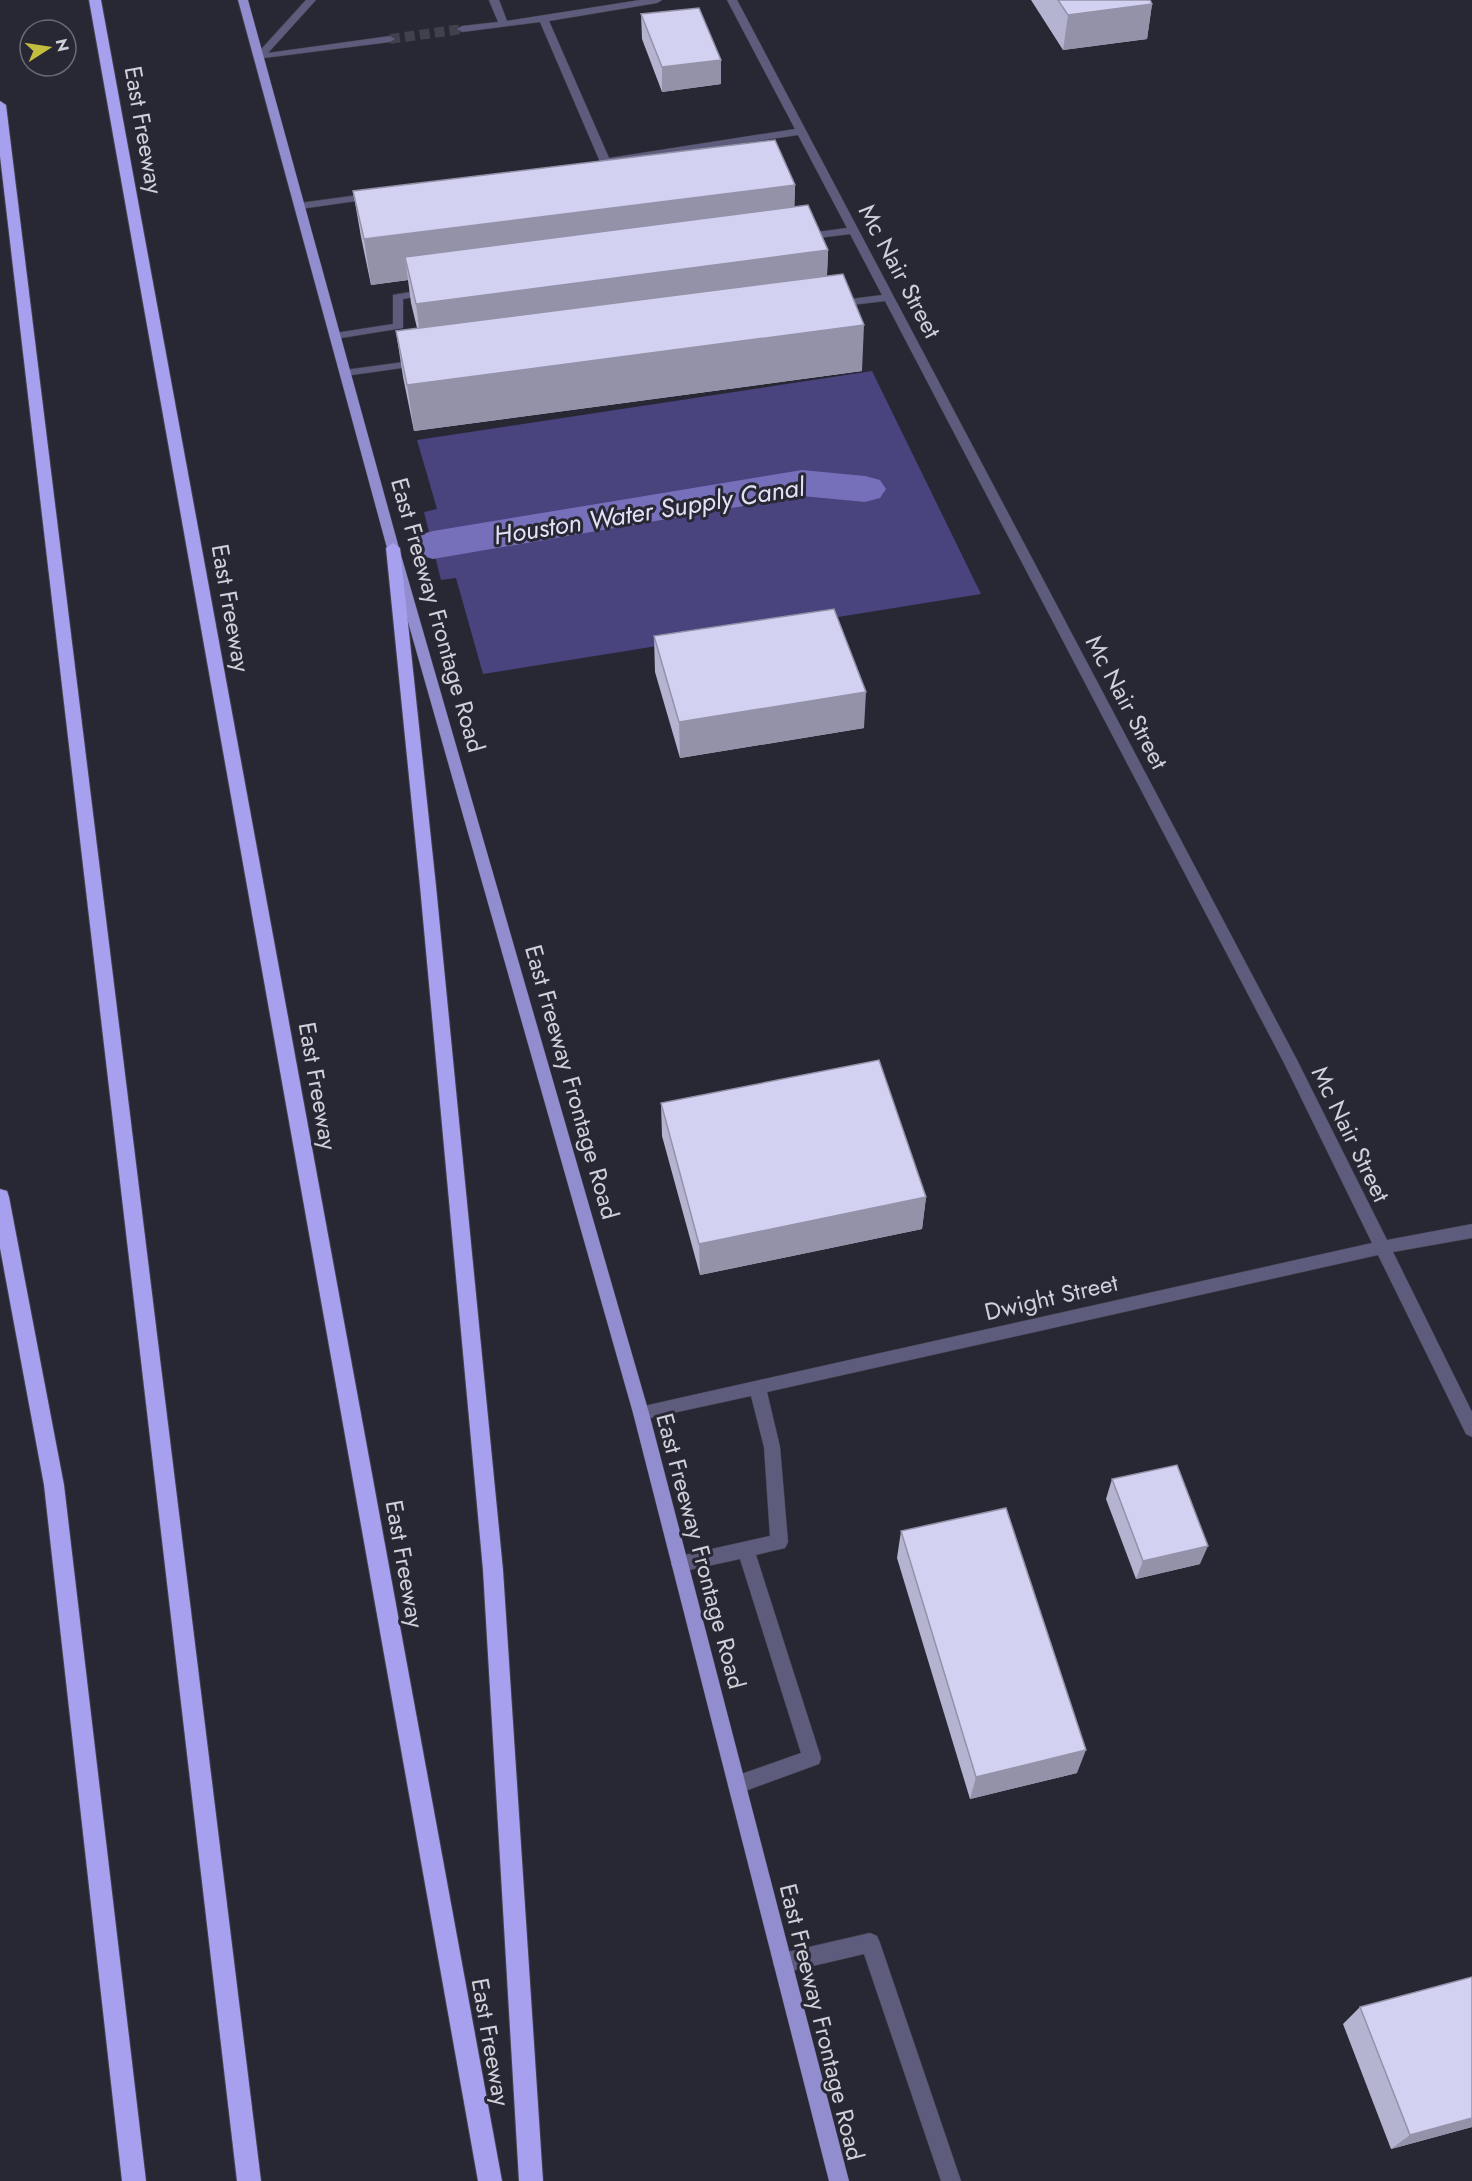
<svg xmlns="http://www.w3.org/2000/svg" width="1472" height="2181" font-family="Jost,sans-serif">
	<rect width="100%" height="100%" fill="#282734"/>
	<path fill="#49437e" d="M872 371 981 594 483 674 456 578 441 580 424 512 437 509 417 440Z"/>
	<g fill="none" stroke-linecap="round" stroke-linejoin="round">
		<path fill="#766fb9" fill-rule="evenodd" d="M802 470 865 476 880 480 886 489 880 498 865 502 802 496 433 559 418 555 412 545 418 535 433 531Z"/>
		<path stroke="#41404d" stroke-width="10" stroke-dasharray="10 5" stroke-linecap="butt" d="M390 39 462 29"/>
		<g stroke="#43424e" stroke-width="1">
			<g id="minor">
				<path d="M306 0H316L268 53 390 36 395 39 390 42 256 59V55Z"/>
				<path d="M489 0H499L507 21 640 0H662L657 3 549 21 609 158 795 129 727 0H737L1296 1058 1387 1240 1472 1224V1238L1393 1252 1472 1412V1437L1466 1434 1378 1255 767 1392 780 1447 788 1542 785 1548 756 1555 821 1758 819 1764 737 1794 730 1792 728 1785 730 1778 801 1753 740 1559 680 1572 674 1570 671 1564 674 1558 680 1556 770 1536 764 1447 751 1396 641 1420 635 1418 633 1413 635 1408 1372 1243 1284 1063 885 301 835 307 830 304 835 301 882 295 850 234 802 240 797 237 802 234 847 228 798 135 601 164 540 22 462 32 457 29 462 26 498 22Z"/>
				<path d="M374 193 379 196 378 198 300 209 295 206 300 203Z"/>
				<path d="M429 289 434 292 433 294 403 299V328L335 339 329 336 335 333 393 324V295Z"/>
				<path d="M419 360 423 361V365L345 376 339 373 345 370Z"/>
				<path d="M870 1933 877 1936 880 1943 961 2181H941L864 1954 783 1973 776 1970 773 1963 776 1956 783 1953Z"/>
			</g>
		</g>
		<g stroke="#43424e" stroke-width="1">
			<path id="major" d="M238 0H248L399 548 649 1413 849 2181H829L633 1413 387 548Z"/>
		</g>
		<g stroke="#43424e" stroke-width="2">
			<g id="highway">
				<path d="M89 0H101L502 2181H478Z"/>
				<path d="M0 101 6 105 261 2181H237L0 156Z"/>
				<path d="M393 543 400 548 436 886 503 1570 543 2181H519L483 1570 420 886 386 548Z"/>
				<path d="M0 1189 7 1191 9 1197 64 1485 146 2181H122L44 1485 0 1248Z"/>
			</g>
		</g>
		<use href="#minor" fill="#5d5c7c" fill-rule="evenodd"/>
		<use href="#major" fill="#918dce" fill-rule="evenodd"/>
		<use href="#highway" fill="#a6a0ef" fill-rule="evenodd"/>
	</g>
	<g fill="#b5b4d0">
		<path d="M1031 0H1150L1152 4 1147 39 1063 50Z"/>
		<path d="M641 14 721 60V84L662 92 642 39Z"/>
		<path d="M795 185 794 207 828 250 827 276 862 371 414 431 403 377 396 331 417 328 411 303 408 280 371 285 361 237 353 191Z"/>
		<path d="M654 636 864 728 680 758 655 672Z"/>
		<path d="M661 1103 926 1197 922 1229 700 1275 662 1136Z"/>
		<path d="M1112 1479 1200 1564 1136 1579 1106 1499Z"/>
		<path d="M901 1531 1077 1773 970 1799 897 1558Z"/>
		<path d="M1472 1977V2127L1391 2149 1343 2024 1360 2007Z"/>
	</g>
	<g fill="#9392a9">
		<path d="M1152 4 1147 39 1063 50 1068 15Z"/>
		<path d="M721 60V84L662 92V67Z"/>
		<path d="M795 185 794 231 405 257 408 280 371 285 364 239Z"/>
		<path d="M828 250 826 296 422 350 416 304Z"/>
		<path d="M864 325 862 371 414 431 407 385Z"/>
		<path d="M866 692 864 728 680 758 679 722Z"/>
		<path d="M926 1197 922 1229 700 1275 699 1244Z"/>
		<path d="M1208 1546 1200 1564 1136 1579 1143 1561Z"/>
		<path d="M1086 1750 1077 1773 970 1799 976 1777Z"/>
		<path d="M1472 2118V2127L1391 2149 1410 2135Z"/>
	</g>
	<g fill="#d2d1f2" stroke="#9392a9" stroke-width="1.5">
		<path d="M1058 0H1150L1152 4 1068 15Z"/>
		<path d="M699 8 721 60 662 67 641 14Z"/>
		<path d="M775 140 795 185 364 239 353 191Z"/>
		<path d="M808 205 828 250 416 304 405 257Z"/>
		<path d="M843 274 864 325 407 385 396 331Z"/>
		<path d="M834 609 866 692 679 722 654 636Z"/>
		<path d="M879 1060 926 1197 699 1244 661 1103Z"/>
		<path d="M1177 1465 1208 1546 1143 1561 1112 1479Z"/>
		<path d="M1006 1508 1086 1750 976 1777 901 1531Z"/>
		<path d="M1472 1977V2118L1410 2135 1360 2007Z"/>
	</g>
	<g text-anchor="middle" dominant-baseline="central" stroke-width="6" stroke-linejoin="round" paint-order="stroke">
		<g font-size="24" fill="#d0d0d9" stroke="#282734">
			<text transform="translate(144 130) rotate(80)">East Freeway</text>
			<text transform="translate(900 271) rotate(62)">Mc Nair Street</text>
			<text transform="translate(231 608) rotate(80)">East Freeway</text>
			<text transform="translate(438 615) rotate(74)">East Freeway Frontage Road</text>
			<text transform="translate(1127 702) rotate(62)">Mc Nair Street</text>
			<text transform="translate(572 1082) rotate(74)">East Freeway Frontage Road</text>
			<text transform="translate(318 1086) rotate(80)">East Freeway</text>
			<text transform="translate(1351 1134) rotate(64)">Mc Nair Street</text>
			<text transform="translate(1051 1297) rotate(-13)">Dwight Street</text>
			<text transform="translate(701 1551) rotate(75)">East Freeway Frontage Road</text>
			<text transform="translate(405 1564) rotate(80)">East Freeway</text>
			<text transform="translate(822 2022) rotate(76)">East Freeway Frontage Road</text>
			<text transform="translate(491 2042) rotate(80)">East Freeway</text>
		</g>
		<g font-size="26" font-style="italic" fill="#e2e1f7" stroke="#282734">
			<text transform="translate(649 511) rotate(-9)">Houston Water Supply Canal</text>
		</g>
	</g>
	<g transform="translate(48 48) rotate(78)"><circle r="28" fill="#282734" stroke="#6b6b76" stroke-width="1.5"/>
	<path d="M0-4.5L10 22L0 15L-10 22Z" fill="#c3bd3e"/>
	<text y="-9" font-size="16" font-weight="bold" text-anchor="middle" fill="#d0d0d9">N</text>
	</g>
</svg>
